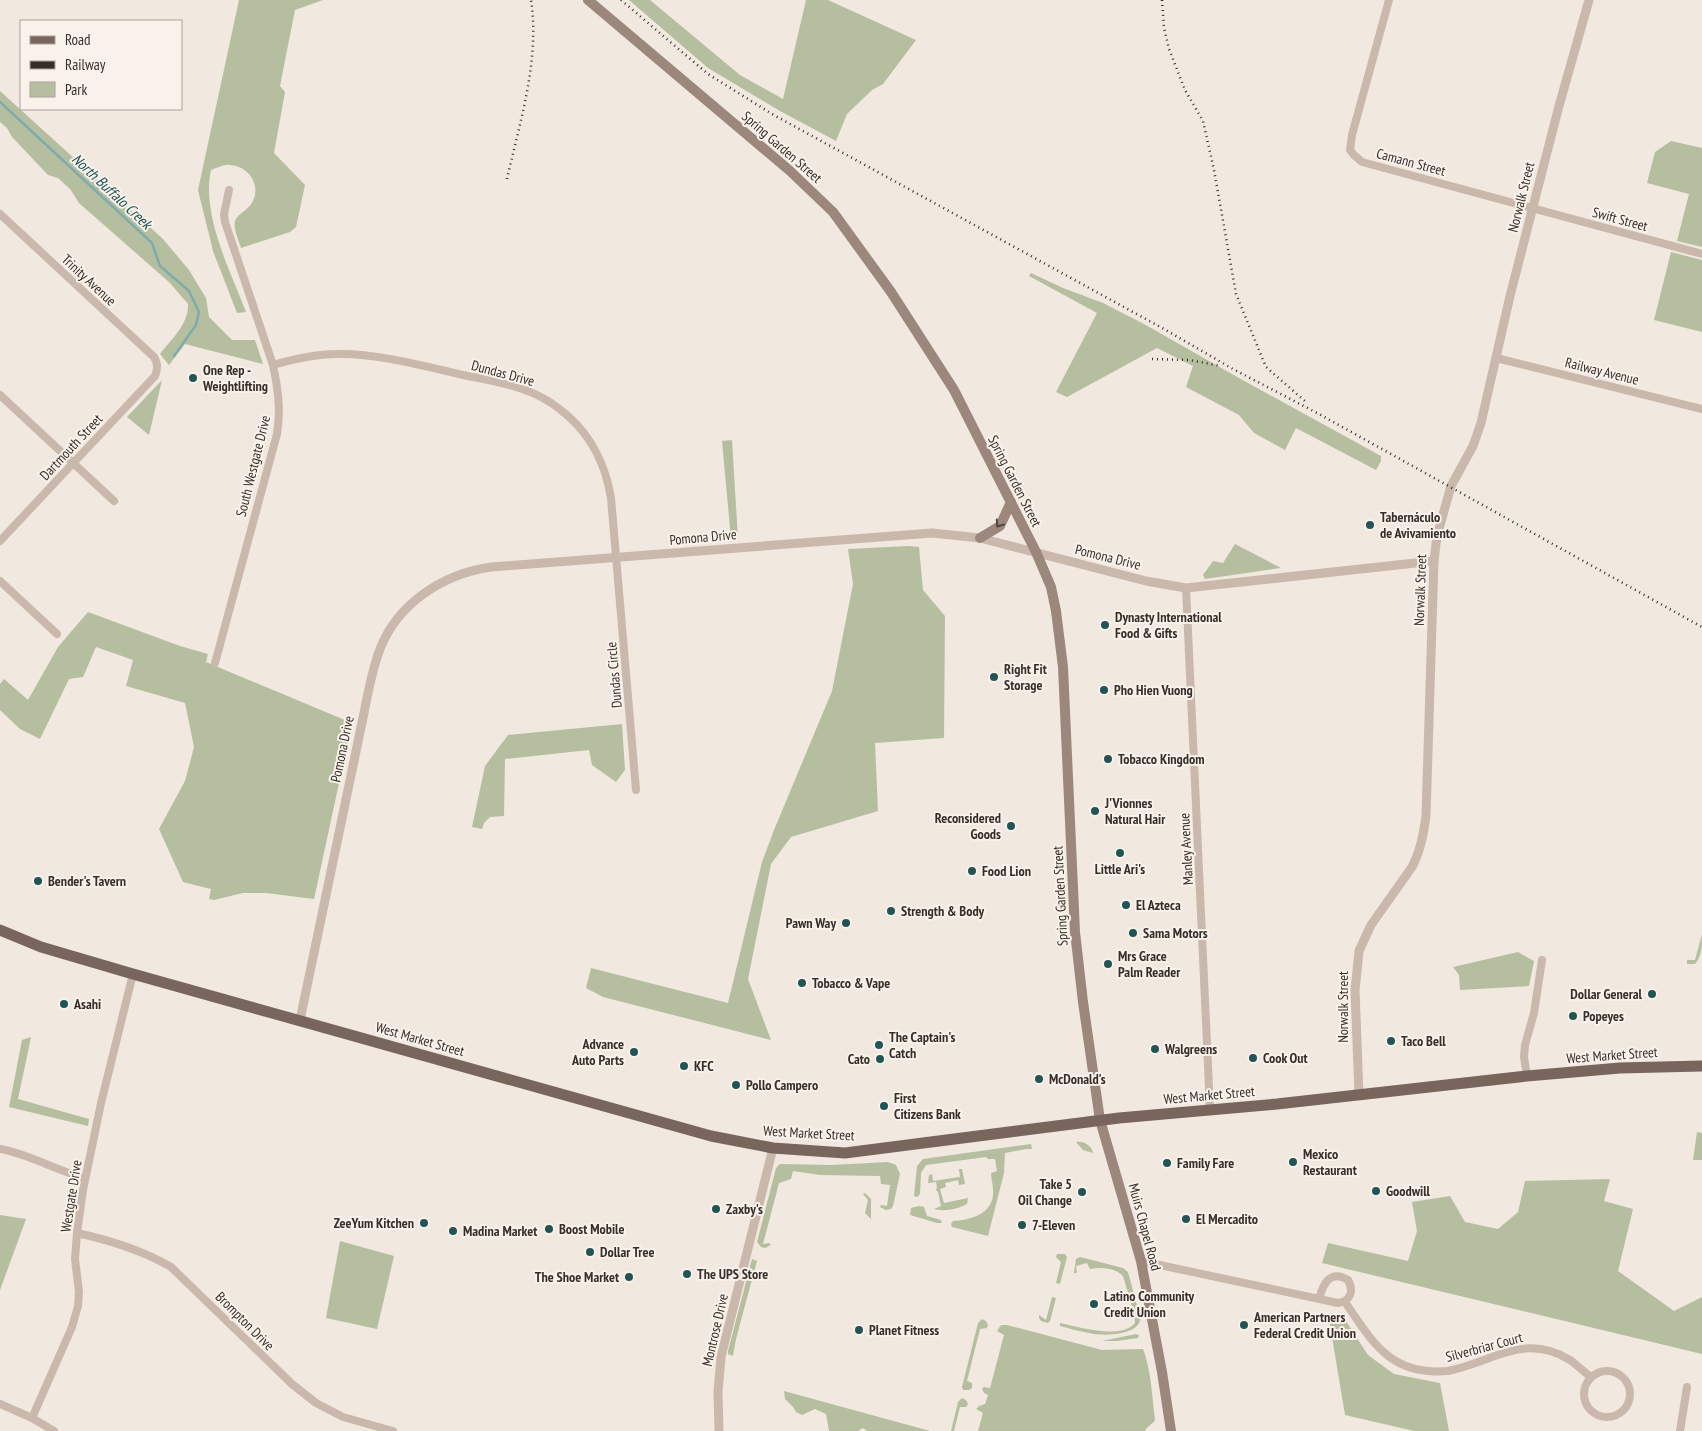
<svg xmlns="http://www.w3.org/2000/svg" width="1702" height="1431" font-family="'PT Sans Narrow',sans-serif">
	<rect width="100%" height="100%" fill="#f1e8df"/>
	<g fill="#b5bf9f">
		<path d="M239 0H323L295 10 280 86 285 92 274 153 305 185 296 227 290 232 241 248C239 241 233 229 235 221 238 213 249 210 253 201 261 184 248 166 230 165 224 164 217 168 211 170 201 214 230 270 246 312L237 313 213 251 198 190Z"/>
		<path d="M629 0H650L740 75 783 99 806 0H828L916 40 883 84 872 90 847 114 836 141 780 111 708 68Z"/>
		<path d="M0 91 163 239 189 270 206 298 209 317 232 340H255L263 364 185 344 169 365 160 354C171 340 189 324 188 304L170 283 79 203 70 189 58 178 48 175 12 137 7 128 0 122Z"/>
		<path d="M1671 141 1702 148V247L1677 241 1689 194 1647 183 1655 152Z"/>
		<path d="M1671 252 1702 260V332L1654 320Z"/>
		<path d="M1031 273 1063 288 1103 303 1144 324 1239 378 1381 456V461L1376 470 1296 428 1285 450 1254 433 1239 415 1186 387 1193 366 1157 348 1067 397 1056 392 1097 313 1029 276Z"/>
		<path d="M162 380 149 435 127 417Z"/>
		<path d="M732 440 738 539H731L722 441Z"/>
		<path d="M1235 544 1281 568 1205 579 1203 575 1213 561 1223 563Z"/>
		<path d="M908 546 919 547 923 590 945 616 944 738 875 743 878 811 791 837 771 864 748 979 771 1040 603 997 586 988 591 968 728 1003 762 862 774 830 832 691 853 584 848 549Z"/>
		<path d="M88 612 180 646 208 654 206 662 352 723 314 899 266 893H243L214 900 209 899 211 889 183 882 159 829 185 781 194 747 185 703 126 686 133 660 96 647 83 677 69 679 40 739 20 729 0 710V684L4 679 28 700 58 647Z"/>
		<path d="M622 724 625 770 616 782 592 765 589 750 505 759 504 816 490 817 484 823 482 829 472 827 485 766 508 735Z"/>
		<path d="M1702 934C1702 944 1702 957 1695 964H1687V960H1695Z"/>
		<path d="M1518 952 1534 961 1529 986 1460 990 1459 975 1453 967Z"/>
		<path d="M31 1037 18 1099 89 1119 88 1126 9 1107 22 1040Z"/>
		<path d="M1697 1132 1702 1133V1160H1693Z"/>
		<path d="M1076 1142C1084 1141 1091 1145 1093 1153L1083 1150Z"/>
		<path d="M1031 1144 1032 1149H1026L1005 1153 1004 1173 988 1236 952 1227 951 1224 953 1221C971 1220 995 1213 993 1190 993 1184 991 1179 991 1173L997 1171 995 1159H988L986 1157 926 1165 921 1173 920 1194 917 1197 914 1196 917 1166 923 1159Z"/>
		<path d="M888 1162 896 1165 900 1174 893 1206 891 1209 886 1210 880 1207 881 1205 887 1206 890 1185 881 1184 880 1176 820 1175 793 1171 791 1179 779 1183 763 1244 769 1243 771 1245 765 1248 761 1247 757 1242 776 1168 780 1164 832 1165Z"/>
		<path d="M959 1169H962L965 1184 959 1185 958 1180 945 1183 946 1187 940 1189 944 1203 968 1198 967 1204C959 1209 943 1212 934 1209L941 1206 938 1192 936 1190 937 1187 936 1182 928 1183 929 1175 932 1174 933 1181 960 1177Z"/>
		<path d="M1610 1179 1604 1201 1633 1209 1618 1271 1674 1311 1702 1297V1354L1322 1263 1328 1243 1408 1261 1417 1231 1412 1202 1450 1196 1465 1222 1498 1229 1518 1212 1525 1181Z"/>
		<path d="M865 1193 871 1199V1219L865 1213 868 1200 863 1194Z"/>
		<path d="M919 1206 924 1207 927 1216 941 1220 942 1223H937L910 1215 911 1208Z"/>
		<path d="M0 1215 26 1219 0 1290Z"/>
		<path d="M340 1241 394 1256 377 1329 326 1318Z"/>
		<path d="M1057 1254H1065L1067 1257 1060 1284 1056 1283 1061 1262 1056 1257Z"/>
		<path d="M1080 1257 1123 1268 1128 1272 1140 1317C1142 1334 1107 1336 1094 1334 1083 1332 1071 1329 1060 1326V1323C1079 1327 1121 1340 1135 1323L1134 1313 1123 1276C1114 1267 1101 1267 1090 1269L1087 1263 1076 1266 1077 1273H1074L1076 1259Z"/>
		<path d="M752 1259 757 1261 736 1339 733 1356 728 1354V1351Z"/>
		<path d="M1052 1297 1056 1298 1050 1321 1048 1323 1041 1321 1039 1318V1315L1046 1320Z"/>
		<path d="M1328 1313 1342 1315 1368 1355 1394 1374 1440 1383 1449 1431H1414L1345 1415Z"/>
		<path d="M982 1319 986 1321 988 1325 987 1328 980 1329 967 1381 972 1383V1388L969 1390H963L962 1387 978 1323Z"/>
		<path d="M1001 1325H1007L1102 1350 1143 1349C1151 1369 1152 1396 1155 1420 1152 1425 1147 1426 1145 1431H978L983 1413 976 1409 979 1406 985 1404 988 1395 984 1393 982 1389 984 1387 990 1388 1004 1335 997 1331Z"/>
		<path d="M1136 1334 1139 1335 1138 1338 1117 1341H1102Z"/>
		<path d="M784 1391 930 1431H867L863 1428 858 1431H829L826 1414 815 1409 802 1415 796 1412 793 1407 785 1399Z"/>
		<path d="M962 1398 966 1400 968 1404 966 1407H960L954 1431H951L958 1402Z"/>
	</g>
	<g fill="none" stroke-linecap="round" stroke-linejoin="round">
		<path stroke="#7fabac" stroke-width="2.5" d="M0 102 152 243 160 266 189 291 199 312 196 325 174 356"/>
		<g stroke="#c9b8ab" stroke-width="8">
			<path d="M1389 0 1352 135 1350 150 1354 155 1362 162 1702 254"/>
			<path d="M0 214 154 357C158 364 158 368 155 376L0 541"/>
			<path d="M1496 358 1702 409"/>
			<path d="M273 365C294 359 315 354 337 354 376 353 424 366 463 375 488 380 514 384 537 395 548 400 559 408 568 416 592 437 606 467 611 498L636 790"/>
			<path d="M0 395 114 501"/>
			<path d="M0 581 57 634"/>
			<path d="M1186 588 1210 1109"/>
			<path d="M215 663 277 434C281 410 278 389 273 365L225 222 224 214 229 190"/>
			<path d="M1527 1076 1524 1057 1525 1045 1534 1013 1542 960"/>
			<path d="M0 1149C30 1154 56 1171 85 1178"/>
			<path d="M77 1233C109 1240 142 1250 171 1267L292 1384 316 1403 343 1417 393 1431"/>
			<path d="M1141 1261 1338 1303C1351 1301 1354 1291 1348 1280 1330 1269 1323 1284 1319 1299"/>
			<path d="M1345 1302C1373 1343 1391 1376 1448 1371 1493 1362 1524 1332 1570 1360 1577 1365 1584 1372 1591 1377"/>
			<circle cx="1607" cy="1394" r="23"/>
			<path d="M0 1404 32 1418 54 1431"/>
			<path d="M32 1418 72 1327 78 1306 79 1292 75 1259 77 1233 83 1190 101 1103 133 974"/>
			<path d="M1680 1431 1687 1387"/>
		</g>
		<g stroke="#c9b8ab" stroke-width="9">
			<path d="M300 1020 364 713C368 692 372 670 380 649 398 603 443 574 491 567L932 533 980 538 1146 581 1186 588 1434 561"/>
			<path d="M1359 1094 1355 990 1359 951 1371 925 1412 867C1421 850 1424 833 1426 815L1434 561 1437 536 1451 486 1473 446 1481 423 1510 296 1559 106 1589 0"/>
			<path d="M719 1431 718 1392 721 1357 773 1148"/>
		</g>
		<g stroke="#9c877d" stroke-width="10">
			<path d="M588 0 789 170 833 212 891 292 954 390 1036 552 1051 587 1056 611 1063 667 1075 932 1083 1002 1100 1120 1141 1261 1162 1372 1171 1431"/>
			<path d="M980 538 1000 526 1011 502"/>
		</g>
		<path stroke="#78655c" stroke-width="11" d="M0 930 41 947 133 974 711 1136 773 1148 845 1153 1119 1118 1277 1104 1527 1076 1620 1068 1702 1066"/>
		<g stroke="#372e2a" stroke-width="2.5" stroke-dasharray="1 4" stroke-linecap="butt">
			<path d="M621 0 708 74 772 114 1164 329 1233 369 1319 414 1702 627"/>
			<path d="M1162 0 1164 28 1169 49 1185 90 1203 121 1214 170 1236 294 1266 367 1306 402"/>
			<path d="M507 179C520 121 540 60 531 0"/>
			<path d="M1152 359 1189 360 1221 366"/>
		</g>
	</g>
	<defs><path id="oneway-chevron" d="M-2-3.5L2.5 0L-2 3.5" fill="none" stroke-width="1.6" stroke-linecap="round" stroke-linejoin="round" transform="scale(1.25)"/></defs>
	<use stroke="#50443f" href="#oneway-chevron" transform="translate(999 524) rotate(125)"/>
	<g fill="#225456" stroke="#f9f2eb" stroke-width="2">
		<circle cx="193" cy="378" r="5"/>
		<circle cx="1370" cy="525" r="5"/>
		<circle cx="1105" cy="625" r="5"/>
		<circle cx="994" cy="677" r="5"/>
		<circle cx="1104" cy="690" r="5"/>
		<circle cx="1108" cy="759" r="5"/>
		<circle cx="1095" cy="811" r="5"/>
		<circle cx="1011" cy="826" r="5"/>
		<circle cx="1120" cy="853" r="5"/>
		<circle cx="972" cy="871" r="5"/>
		<circle cx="38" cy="881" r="5"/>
		<circle cx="1126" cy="905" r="5"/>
		<circle cx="891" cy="911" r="5"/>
		<circle cx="846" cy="923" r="5"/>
		<circle cx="1133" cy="933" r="5"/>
		<circle cx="1108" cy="964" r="5"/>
		<circle cx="802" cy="983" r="5"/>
		<circle cx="1652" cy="994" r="5"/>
		<circle cx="64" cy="1004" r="5"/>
		<circle cx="1573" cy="1016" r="5"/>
		<circle cx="1391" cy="1041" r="5"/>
		<circle cx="879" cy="1045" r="5"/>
		<circle cx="1155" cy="1049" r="5"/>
		<circle cx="634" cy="1052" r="5"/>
		<circle cx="1253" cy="1058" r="5"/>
		<circle cx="880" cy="1059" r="5"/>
		<circle cx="684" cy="1066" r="5"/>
		<circle cx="1039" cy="1079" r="5"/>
		<circle cx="736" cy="1085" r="5"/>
		<circle cx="884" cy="1106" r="5"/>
		<circle cx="1293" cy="1162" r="5"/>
		<circle cx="1167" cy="1163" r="5"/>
		<circle cx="1376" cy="1191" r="5"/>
		<circle cx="1082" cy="1192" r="5"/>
		<circle cx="716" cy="1209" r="5"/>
		<circle cx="1186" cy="1219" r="5"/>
		<circle cx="424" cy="1223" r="5"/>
		<circle cx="1022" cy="1225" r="5"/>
		<circle cx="549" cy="1229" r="5"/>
		<circle cx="453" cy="1231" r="5"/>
		<circle cx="590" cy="1252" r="5"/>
		<circle cx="687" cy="1274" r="5"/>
		<circle cx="629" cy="1277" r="5"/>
		<circle cx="1094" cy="1304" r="5"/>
		<circle cx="1244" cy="1325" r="5"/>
		<circle cx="859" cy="1330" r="5"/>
	</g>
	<g text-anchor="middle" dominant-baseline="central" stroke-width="4" stroke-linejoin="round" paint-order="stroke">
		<g font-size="14" fill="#372e2a" stroke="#f9f2eb">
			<text transform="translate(782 147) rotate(41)">Spring Garden Street</text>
			<text transform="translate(1411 162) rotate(15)">Camann Street</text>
			<text transform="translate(1521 197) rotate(-76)">Norwalk Street</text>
			<text transform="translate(1620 219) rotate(15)">Swift Street</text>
			<text transform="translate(89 280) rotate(43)">Trinity Avenue</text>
			<text transform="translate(1602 371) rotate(14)">Railway Avenue</text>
			<text transform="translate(503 373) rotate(15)">Dundas Drive</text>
			<text transform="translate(71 447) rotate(-47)">Dartmouth Street</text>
			<text transform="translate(253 466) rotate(-76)">South Westgate Drive</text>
			<text transform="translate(1015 481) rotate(63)">Spring Garden Street</text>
			<text transform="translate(703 537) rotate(-5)">Pomona Drive</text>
			<text transform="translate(1108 557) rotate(14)">Pomona Drive</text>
			<text transform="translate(1420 590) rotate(-88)">Norwalk Street</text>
			<text transform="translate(614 675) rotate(-95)">Dundas Circle</text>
			<text transform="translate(342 749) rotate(-78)">Pomona Drive</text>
			<text transform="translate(1186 849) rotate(-93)">Manley Avenue</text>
			<text transform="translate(1060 896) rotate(-93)">Spring Garden Street</text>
			<text transform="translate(1343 1007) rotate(-90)">Norwalk Street</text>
			<text transform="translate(420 1039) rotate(16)">West Market Street</text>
			<text transform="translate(1612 1055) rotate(-4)">West Market Street</text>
			<text transform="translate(1209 1095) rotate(-5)">West Market Street</text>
			<text transform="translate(809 1133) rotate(3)">West Market Street</text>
			<text transform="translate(71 1196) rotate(-81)">Westgate Drive</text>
			<text transform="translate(1145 1227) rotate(75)">Muirs Chapel Road</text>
			<text transform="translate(245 1321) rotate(45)">Brompton Drive</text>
			<text transform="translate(715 1330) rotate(-77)">Montrose Drive</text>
			<text transform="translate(1484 1347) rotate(-15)">Silverbriar Court</text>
		</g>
		<g font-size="14" font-weight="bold" fill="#372e2a" stroke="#f9f2eb" text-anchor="start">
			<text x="203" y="370">One Rep -<tspan x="203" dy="16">Weightlifting</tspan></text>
			<text x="1380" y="517">Tabernáculo<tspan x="1380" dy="16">de Avivamiento</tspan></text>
			<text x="1115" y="617">Dynasty International<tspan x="1115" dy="16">Food &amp; Gifts</tspan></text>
			<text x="1004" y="669">Right Fit<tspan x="1004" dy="16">Storage</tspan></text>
			<text x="1114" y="690">Pho Hien Vuong</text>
			<text x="1118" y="759">Tobacco Kingdom</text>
			<text x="1105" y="803">J'Vionnes<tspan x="1105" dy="16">Natural Hair</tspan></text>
			<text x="1001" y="818" text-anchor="end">Reconsidered<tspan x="1001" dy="16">Goods</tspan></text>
			<text x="1120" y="869" text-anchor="middle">Little Ari's</text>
			<text x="982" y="871">Food Lion</text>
			<text x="48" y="881">Bender's Tavern</text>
			<text x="1136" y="905">El Azteca</text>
			<text x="901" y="911">Strength &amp; Body</text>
			<text x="836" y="923" text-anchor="end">Pawn Way</text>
			<text x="1143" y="933">Sama Motors</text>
			<text x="1118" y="956">Mrs Grace<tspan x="1118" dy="16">Palm Reader</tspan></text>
			<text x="812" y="983">Tobacco &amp; Vape</text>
			<text x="1642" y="994" text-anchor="end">Dollar General</text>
			<text x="74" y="1004">Asahi</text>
			<text x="1583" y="1016">Popeyes</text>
			<text x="889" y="1037">The Captain's<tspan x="889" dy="16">Catch</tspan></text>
			<text x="1401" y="1041">Taco Bell</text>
			<text x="624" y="1044" text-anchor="end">Advance<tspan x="624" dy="16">Auto Parts</tspan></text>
			<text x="1165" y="1049">Walgreens</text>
			<text x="1263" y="1058">Cook Out</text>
			<text x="870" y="1059" text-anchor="end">Cato</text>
			<text x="694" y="1066">KFC</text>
			<text x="1049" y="1079">McDonald's</text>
			<text x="746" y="1085">Pollo Campero</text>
			<text x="894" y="1098">First<tspan x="894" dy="16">Citizens Bank</tspan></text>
			<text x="1303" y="1154">Mexico<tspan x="1303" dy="16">Restaurant</tspan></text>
			<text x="1177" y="1163">Family Fare</text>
			<text x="1072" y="1184" text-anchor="end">Take 5<tspan x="1072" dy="16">Oil Change</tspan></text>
			<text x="1386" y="1191">Goodwill</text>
			<text x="726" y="1209">Zaxby's</text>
			<text x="1196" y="1219">El Mercadito</text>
			<text x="414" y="1223" text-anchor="end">ZeeYum Kitchen</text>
			<text x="1032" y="1225">7-Eleven</text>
			<text x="559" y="1229">Boost Mobile</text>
			<text x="463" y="1231">Madina Market</text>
			<text x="600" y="1252">Dollar Tree</text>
			<text x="697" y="1274">The UPS Store</text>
			<text x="619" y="1277" text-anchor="end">The Shoe Market</text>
			<text x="1104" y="1296">Latino Community<tspan x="1104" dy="16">Credit Union</tspan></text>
			<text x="1254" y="1317">American Partners<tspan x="1254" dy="16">Federal Credit Union</tspan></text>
			<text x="869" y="1330">Planet Fitness</text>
		</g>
		<g font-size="15" font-style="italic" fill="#225456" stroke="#f9f2eb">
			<text transform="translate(112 191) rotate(43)">North Buffalo Creek</text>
		</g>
	</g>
	<rect x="20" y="20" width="162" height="90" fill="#f9f2eb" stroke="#aba49e"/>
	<rect x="30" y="36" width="25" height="8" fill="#78655c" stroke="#aba49e"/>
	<text x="65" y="45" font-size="15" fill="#372e2a">Road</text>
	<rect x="30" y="61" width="25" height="8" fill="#372e2a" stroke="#aba49e"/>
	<text x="65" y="70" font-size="15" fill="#372e2a">Railway</text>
	<rect x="30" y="82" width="25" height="15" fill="#b5bf9f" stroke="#aba49e"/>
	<text x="65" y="95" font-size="15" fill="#372e2a">Park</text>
</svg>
